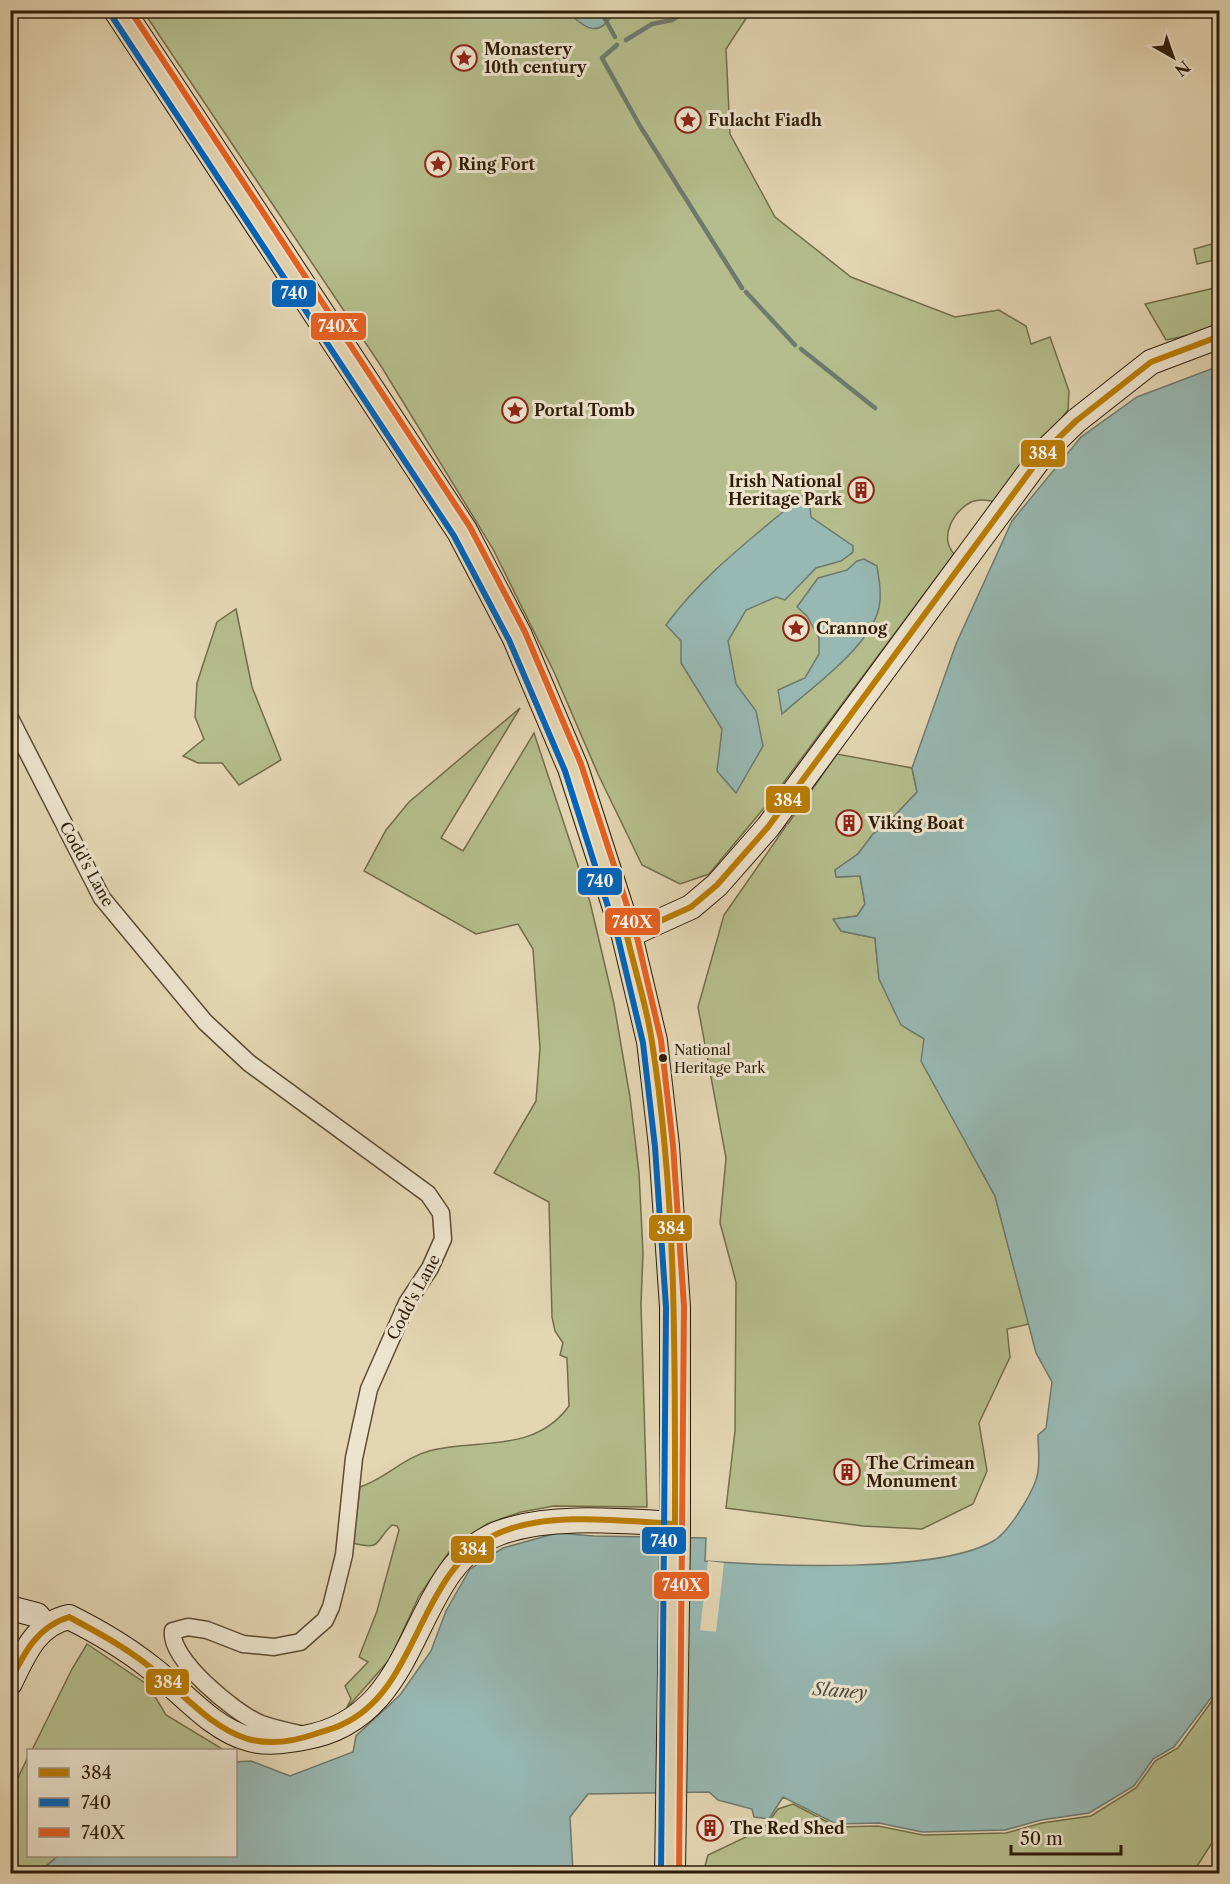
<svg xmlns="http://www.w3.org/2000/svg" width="1230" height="1884" font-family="'Libre Caslon Text',serif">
	<rect width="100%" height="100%" fill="#e4d6b3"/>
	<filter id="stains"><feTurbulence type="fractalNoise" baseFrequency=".00333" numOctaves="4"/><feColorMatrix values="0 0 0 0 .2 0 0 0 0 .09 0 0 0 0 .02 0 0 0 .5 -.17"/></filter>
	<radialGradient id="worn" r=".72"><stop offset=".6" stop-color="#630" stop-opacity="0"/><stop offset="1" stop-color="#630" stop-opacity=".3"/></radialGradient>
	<g fill="#b5bd8c" stroke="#726d4a" stroke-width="1.5">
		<path d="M143 11H751L726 49 730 134 775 217 851 277 955 317 999 310 1026 326 1031 344 1050 337 1069 391 1068 410 995 502C988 500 979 499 971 502 953 512 939 537 954 554L766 806 788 824 837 754 912 768 917 792 886 825 873 834 858 854 835 870 837 877 860 876 865 904 857 916 834 919 841 931 875 938 879 979 924 1039 971 1152 995 1196 1029 1324 1007 1329 1010 1357 979 1423 987 1471 973 1504 922 1529 863 1526 726 1508 735 1431 736 1282 720 1223 726 1158 698 1007 724 915 786 826 764 808 709 874 680 884 642 865 598 774 554 672 493 549 381 366Z"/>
		<path d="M1219 242V259L1197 264 1194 249Z"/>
		<path d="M1219 287V329L1166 340 1145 304Z"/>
		<path d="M236 609 252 687 281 760 239 785 222 763H198L183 756 204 739 195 717 197 683 217 622Z"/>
		<path d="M520 708 441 838 463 851 534 733 590 902 614 1004 630 1097 639 1173 643 1253 641 1304 647 1507 554 1506 521 1512 487 1524 451 1549 419 1596 390 1659 346 1709 351 1699 345 1686 368 1662 359 1657 377 1611 399 1530 397 1526 392 1525C374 1541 383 1551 353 1543L360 1487C385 1479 403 1458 429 1451 479 1438 534 1454 569 1406L567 1358 560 1355 563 1343 555 1331 552 1317 549 1202 494 1173 536 1101 540 1048 533 949 518 924 476 934 364 871 386 830 409 802Z"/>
		<path d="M87 1644 148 1685 166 1715 224 1750H32L72 1669Z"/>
		<path d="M1219 1691V1832L1194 1871 1186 1874H844L840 1870 742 1868V1873H703L708 1855 763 1829 778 1809 793 1804 837 1827 878 1826 923 1835 1006 1833 1042 1823 1091 1816 1136 1788 1155 1761 1178 1748Z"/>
		<path d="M28 1757V1856H58L37 1873H11L10 1794Z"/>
	</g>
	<g fill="#97b8b3" stroke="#6e7a6f" stroke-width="1.5">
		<path d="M612 10 614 13C597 40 585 27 566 11Z"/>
		<path d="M1219 366 1220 1686 1174 1747 1153 1759 1134 1786 1089 1813 1041 1820 1005 1830 922 1832 879 1823 836 1824 783 1797 769 1819 754 1817 752 1809 718 1800 709 1792 588 1794 570 1817 573 1873 37 1874 58 1856H236V1762L251 1761 290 1776 353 1752 356 1736 400 1695 431 1651 446 1611 470 1569 503 1548 557 1533 594 1536 706 1538 705 1561C771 1566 940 1574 995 1540 1010 1530 1036 1489 1038 1471 1040 1460 1038 1447 1038 1435L1046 1428 1052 1382 1036 1353 995 1196 921 1061 924 1039 901 1025 879 979 875 938 841 931 833 919 857 916 865 904 860 876 836 877 835 870 858 854 873 834 886 825 917 792 912 768 956 644 1012 521 1081 437 1137 397Z"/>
		<path d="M803 495 809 497 811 517 853 546V552L841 561 816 568 785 600 776 597 746 610 728 641 736 684 756 711 763 746 736 793 717 771 722 729 681 663V641L666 625C704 573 754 537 803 495Z"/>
		<path d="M864 559 877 566C879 580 882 593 879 608 869 648 812 687 782 714L778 690 805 678 819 654V638L807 616 797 607 818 578 847 570 857 561Z"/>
	</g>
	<path fill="#e4d6b3" d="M708 1561 724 1563 716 1632 700 1630Z"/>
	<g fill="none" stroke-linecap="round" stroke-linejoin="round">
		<g stroke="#6e7a6f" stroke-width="4.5">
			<path d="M600 10 615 37"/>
			<path d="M626 40 652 24 672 20 689 10"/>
			<path d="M617 45 602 58 640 126 742 288"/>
			<path d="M746 292 795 345"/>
			<path d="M801 349 875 408"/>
		</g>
		<g stroke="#5d4b33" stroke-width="19">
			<path id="street" d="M10 718 102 898 205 1022 249 1063 428 1194 441 1213 443 1239 430 1268 407 1303 369 1389 354 1458 344 1555 331 1607 325 1620 300 1642 274 1647 243 1644 207 1630 188 1627 173 1631C169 1659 234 1712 259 1723 272 1728 286 1731 300 1734"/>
		</g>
		<g stroke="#301d08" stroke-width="26">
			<g id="secondary">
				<path d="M627 936 691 907 717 885 768 827 1045 451 1076 421 1151 362 1220 336"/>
				<path d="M10 1608 37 1615 46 1626"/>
				<path d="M10 1683C24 1654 36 1624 69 1617 97 1631 126 1648 150 1667 181 1690 211 1729 249 1739 267 1744 284 1741 303 1738 426 1718 406 1569 499 1533 549 1514 622 1521 675 1524"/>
			</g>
		</g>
		<g stroke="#301d08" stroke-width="32">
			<path id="highway" d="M119 10 462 531 517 636 573 768 627 936 652 1041 664 1146 675 1307V1537L670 1874"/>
		</g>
		<use href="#street" stroke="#ede4ce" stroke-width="16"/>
		<use href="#secondary" stroke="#ede4ce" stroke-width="24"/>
		<use href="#highway" stroke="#e4d6b3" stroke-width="30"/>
		<g stroke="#ede4ce" stroke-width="10">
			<g id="bus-1">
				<path d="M627 936 691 907 717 885 768 827 1045 451 1076 421 1151 362 1220 336"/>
				<path d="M627 936C635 971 647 1007 652 1042 677 1201 675 1364 675 1524"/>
				<path d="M10 1682C24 1653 37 1627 69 1617 97 1632 125 1647 150 1667 182 1692 209 1727 248 1739 270 1745 295 1741 315 1734 324 1731 333 1729 341 1725 421 1690 416 1569 499 1533 549 1511 622 1521 675 1524"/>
			</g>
		</g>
		<g stroke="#ede4ce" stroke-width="10">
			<path id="bus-2" d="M111 15 454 536 509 640 565 771 618 938 643 1043 655 1147 666 1307 661 1874"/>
		</g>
		<g stroke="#ede4ce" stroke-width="10">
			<path id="bus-3" d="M130 10 470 527 525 632 581 764 636 933 661 1040 673 1145 684 1306 679 1874"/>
		</g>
		<use href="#bus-1" stroke="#bb7d02" stroke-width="6"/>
		<use href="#bus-2" stroke="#0065bd" stroke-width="6"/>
		<use href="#bus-3" stroke="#e86121" stroke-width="6"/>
	</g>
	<defs>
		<g id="sight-ring" transform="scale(1.35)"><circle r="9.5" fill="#ede4ce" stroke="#8f2418" stroke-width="1.5"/><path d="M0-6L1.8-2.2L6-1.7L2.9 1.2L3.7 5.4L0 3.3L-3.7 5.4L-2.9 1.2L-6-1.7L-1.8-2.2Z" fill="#8f2418"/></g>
		<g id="building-ring" transform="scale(1.35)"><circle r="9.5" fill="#ede4ce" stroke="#8f2418" stroke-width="1.5"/><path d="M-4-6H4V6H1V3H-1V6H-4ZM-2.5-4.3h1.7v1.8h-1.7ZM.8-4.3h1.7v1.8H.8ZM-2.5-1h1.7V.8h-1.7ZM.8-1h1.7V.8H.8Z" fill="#8f2418"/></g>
	</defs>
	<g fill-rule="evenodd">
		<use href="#sight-ring" x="464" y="58"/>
		<use href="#sight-ring" x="688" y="120"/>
		<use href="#sight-ring" x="438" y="164"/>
		<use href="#sight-ring" x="515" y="410"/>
		<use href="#building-ring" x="861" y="490"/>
		<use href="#sight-ring" x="796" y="628"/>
		<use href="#building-ring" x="849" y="823"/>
		<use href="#building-ring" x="847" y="1472"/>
		<use href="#building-ring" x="710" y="1828"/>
	</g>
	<circle fill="#301d08" stroke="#ede4ce" stroke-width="2" cx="663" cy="1058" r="5"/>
	<g text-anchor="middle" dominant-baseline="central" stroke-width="6" stroke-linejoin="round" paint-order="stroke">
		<g font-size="14" fill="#301d08" stroke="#ede4ce" text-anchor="start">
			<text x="674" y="1050">National<tspan x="674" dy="18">Heritage Park</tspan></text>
		</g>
		<g font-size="16" font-weight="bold" fill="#301d08" stroke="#ede4ce" text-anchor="start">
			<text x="484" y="49">Monastery<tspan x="484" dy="18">10th century</tspan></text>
			<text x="708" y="120">Fulacht Fiadh</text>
			<text x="458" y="164">Ring Fort</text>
			<text x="534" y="410">Portal Tomb</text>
			<text x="842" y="481" text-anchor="end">Irish National<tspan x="842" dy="18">Heritage Park</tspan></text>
			<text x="816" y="628">Crannog</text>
			<text x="868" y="823">Viking Boat</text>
			<text x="866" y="1463">The Crimean<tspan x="866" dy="18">Monument</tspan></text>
			<text x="730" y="1828">The Red Shed</text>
		</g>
		<g font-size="16" fill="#301d08" stroke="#ede4ce">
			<text transform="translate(87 864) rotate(61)">Codd's Lane</text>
			<text transform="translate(413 1297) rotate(-62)">Codd's Lane</text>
		</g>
		<g font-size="18" font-style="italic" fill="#4f4c3b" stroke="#ede4ce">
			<text transform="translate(840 1691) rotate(4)">Slaney</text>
		</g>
	</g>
	<g stroke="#ede4ce" stroke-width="2">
		<rect x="271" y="279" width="46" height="29" rx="6" fill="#0065bd"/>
		<rect x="310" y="312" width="57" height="29" rx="6" fill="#e86121"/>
		<rect x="1020" y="439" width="46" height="29" rx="6" fill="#bb7d02"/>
		<rect x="765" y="785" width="46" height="29" rx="6" fill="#bb7d02"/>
		<rect x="577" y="867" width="46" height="29" rx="6" fill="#0065bd"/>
		<rect x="604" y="907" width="57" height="29" rx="6" fill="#e86121"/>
		<rect x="648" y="1214" width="45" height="28" rx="6" fill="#bb7d02"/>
		<rect x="641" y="1526" width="46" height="29" rx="6" fill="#0065bd"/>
		<rect x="450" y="1535" width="45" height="29" rx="6" fill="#bb7d02"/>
		<rect x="653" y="1571" width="57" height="29" rx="6" fill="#e86121"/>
		<rect x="145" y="1668" width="45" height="28" rx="6" fill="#bb7d02"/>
	</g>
	<g font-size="16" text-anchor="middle" font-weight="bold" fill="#fff">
		<text x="294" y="299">740</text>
		<text x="338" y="332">740X</text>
		<text x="1043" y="459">384</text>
		<text x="788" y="806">384</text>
		<text x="600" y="887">740</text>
		<text x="632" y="928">740X</text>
		<text x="671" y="1234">384</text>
		<text x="664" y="1547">740</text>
		<text x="473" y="1555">384</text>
		<text x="682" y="1591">740X</text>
		<text x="168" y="1688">384</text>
	</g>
	<rect width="1230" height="1884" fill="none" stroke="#e4d6b3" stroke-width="36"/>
	<rect x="12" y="12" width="1206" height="1860" fill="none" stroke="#301d08" stroke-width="3"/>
	<rect x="18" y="18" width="1194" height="1848" fill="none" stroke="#301d08" stroke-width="1.5"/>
	<rect x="27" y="1749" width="210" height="108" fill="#ede4ce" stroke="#a1947f" stroke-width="1.5"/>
	<rect x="39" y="1768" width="30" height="9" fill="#bb7d02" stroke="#a1947f" stroke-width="1.5"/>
	<text x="81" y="1779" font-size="18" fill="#301d08">384</text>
	<rect x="39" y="1798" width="30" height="9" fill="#0065bd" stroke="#a1947f" stroke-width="1.5"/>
	<text x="81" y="1809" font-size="18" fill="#301d08">740</text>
	<rect x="39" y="1828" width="30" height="9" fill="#e86121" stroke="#a1947f" stroke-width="1.5"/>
	<text x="81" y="1839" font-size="18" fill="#301d08">740X</text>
	<g transform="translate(1173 57) rotate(140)" stroke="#ede4ce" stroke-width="4.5" paint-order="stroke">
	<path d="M0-4.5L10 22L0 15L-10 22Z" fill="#301d08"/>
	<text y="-9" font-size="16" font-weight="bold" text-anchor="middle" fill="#301d08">N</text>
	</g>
	<path d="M1011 1845v9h110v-9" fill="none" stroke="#301d08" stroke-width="3"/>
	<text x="1020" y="1845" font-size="18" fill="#301d08" stroke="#ede4ce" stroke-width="4.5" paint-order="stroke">50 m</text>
	<rect width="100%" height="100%" filter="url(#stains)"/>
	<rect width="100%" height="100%" fill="url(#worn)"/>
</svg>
